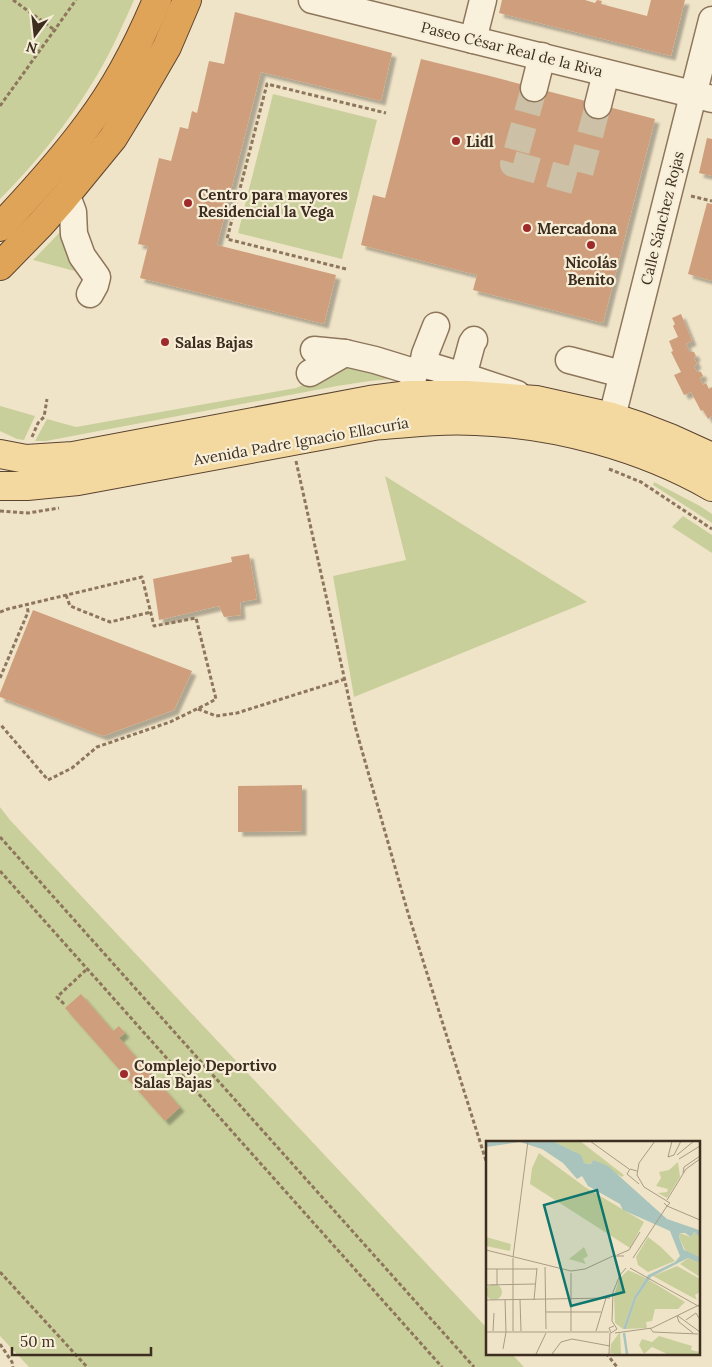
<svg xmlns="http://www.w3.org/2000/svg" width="712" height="1367" font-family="Lora,serif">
	<defs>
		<filter id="shadow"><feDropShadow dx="4.5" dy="4.5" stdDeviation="1" flood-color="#0004"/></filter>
	</defs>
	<rect width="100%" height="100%" fill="#f0e4c8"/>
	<g fill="#c9cf9b">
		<path d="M0 0H134C121 29 108 59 91 85 66 126 34 165 0 199Z"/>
		<path d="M273 94 377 120 342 259 238 233Z"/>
		<path d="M66 226 86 274 33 260Z"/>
		<path d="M349 361 402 378 370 381 337 386 46 441H35L47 419 76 427 296 388 316 379Z"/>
		<path d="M0 406 35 416 24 440 17 439 0 431Z"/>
		<path d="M385 476 587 602 354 697 333 576 406 560Z"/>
		<path d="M654 482 700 506 712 514V523L653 485Z"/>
		<path d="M683 516 712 535V553L672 527Z"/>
		<path d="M0 807 10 820 487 1328V1353H511L524 1367H29L0 1336Z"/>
	</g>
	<g fill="#cf9f7d" filter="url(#shadow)">
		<path d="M502 0H585L595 3 597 0 602 1 601 4 647 16 651 0H685L671 56 499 13Z"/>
		<path d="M235 12 392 53 381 101 261 72 217 245 336 275 324 324 140 278 148 246 138 244 159 158 171 161 180 127 188 129 192 111 197 113 209 61 224 64Z"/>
		<path d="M421 59 486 75 655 119 603 323 473 290 477 275 361 245 373 195 385 198Z"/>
		<path d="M707 138 712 139V176L699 173Z"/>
		<path d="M707 203 712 204V281L688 274Z"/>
		<path d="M681 314 692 341 686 344 690 352H694L696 356 694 358 697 364 694 366 697 372H701L703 376 700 378 703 385 706 383 709 389 712 387V416L708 419 703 410 701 411 691 392 684 395 674 375 681 372 671 352 673 351 669 341 678 337 673 326 675 324 672 318Z"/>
		<path d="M249 554 257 599 240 602 241 615 224 617 219 606 159 620 153 579 232 562 231 557Z"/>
		<path d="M33 610 192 671 174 710 103 736 0 697V693Z"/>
		<path d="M302 785V831L238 832V786Z"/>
		<path d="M81 994 113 1031 119 1026 125 1033 119 1038 180 1107 165 1121 65 1008Z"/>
	</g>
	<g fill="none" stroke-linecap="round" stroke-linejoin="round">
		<path stroke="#ccc0a6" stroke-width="26" stroke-dasharray="26 13" stroke-linecap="butt" d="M534 88 513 164 578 182 598 105"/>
		<g stroke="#8d765c" stroke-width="29">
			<g id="minor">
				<path d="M312 0 712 99"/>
				<path d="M473 40 483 0"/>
				<path d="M534 88 542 56"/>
				<path d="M598 105 606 73"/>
				<path d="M63 199 70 204 73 212 74 234 82 256 97 277 95 285 90 294"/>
				<path d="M314 350 345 353 375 360 414 372"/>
				<path d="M569 360 622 374"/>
				<path d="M423 364 463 376 517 394"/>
				<path d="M310 373 345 353"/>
				<path d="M463 376 472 343 474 340"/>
				<path d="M413 378 414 372 423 364 425 354 436 326"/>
				<path d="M612 417 712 20"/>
			</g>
		</g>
		<g stroke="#5b4430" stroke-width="30">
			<g id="major">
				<path d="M0 454 26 459 73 456 370 400 409 395H467L536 400 612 417 639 426 670 438 712 457"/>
				<path d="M0 486H27L78 481 374 426C408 423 442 419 476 421 556 424 642 447 712 487"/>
			</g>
		</g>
		<g stroke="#5b4430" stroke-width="30">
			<g id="highway">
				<path d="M0 227C31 194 62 160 89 123 117 86 139 43 157 0"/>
				<path d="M0 266 40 225 63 199 113 138 138 97 167 47 187 0"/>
			</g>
		</g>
		<g stroke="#8d765c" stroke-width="3" stroke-dasharray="4 2.5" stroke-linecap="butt">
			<path d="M13 0 56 31"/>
			<path d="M0 106 76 0"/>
			<path d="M691 196 712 201"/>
			<path d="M346 269 227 239 267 84 386 113"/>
			<path d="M32 437 38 423 44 417 47 399"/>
			<path d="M296 461 355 726 408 913 487 1164"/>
			<path d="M609 469 641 482 712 529"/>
			<path d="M0 511 28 513 59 508"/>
			<path d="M66 595 70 606 110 622 151 612"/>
			<path d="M0 612 8 609 142 577 154 626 196 618 216 699 207 704 170 722 97 747 72 768 48 780 0 724"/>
			<path d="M0 678 28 612 27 604"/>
			<path d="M198 709 216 716 237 713 345 679"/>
			<path d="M0 837 474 1367"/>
			<path d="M0 871 442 1367"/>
			<path d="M64 1004 57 997 87 969"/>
			<path d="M0 1272 87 1367"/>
			<path d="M0 1344 12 1362 13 1367"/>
			<path d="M606 1353 617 1367"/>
		</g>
		<use href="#minor" stroke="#faf1dc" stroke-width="26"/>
		<use href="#major" stroke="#f3d9a0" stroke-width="28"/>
		<use href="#highway" stroke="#e0a458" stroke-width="28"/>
	</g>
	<g fill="#9e2a2b" stroke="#f7eed8" stroke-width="2">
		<circle cx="456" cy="141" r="5"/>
		<circle cx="188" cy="203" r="5"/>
		<circle cx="527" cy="228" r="5"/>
		<circle cx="591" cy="245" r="5"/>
		<circle cx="165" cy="342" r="5"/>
		<circle cx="124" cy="1074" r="5"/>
	</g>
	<g text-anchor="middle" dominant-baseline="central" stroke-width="4.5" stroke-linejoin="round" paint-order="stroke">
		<g font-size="15" fill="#3d2e20" stroke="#f7eed8">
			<text transform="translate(512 49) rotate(14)">Paseo César Real de la Riva</text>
			<text transform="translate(662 218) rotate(-76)">Calle Sánchez Rojas</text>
			<text transform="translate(301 441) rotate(-10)">Avenida Padre Ignacio Ellacuría</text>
		</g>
		<g font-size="15" font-weight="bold" fill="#3d2e20" stroke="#f7eed8" text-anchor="start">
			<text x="466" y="141">Lidl</text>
			<text x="198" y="194">Centro para mayores<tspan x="198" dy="17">Residencial la Vega</tspan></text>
			<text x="537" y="228">Mercadona</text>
			<text x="591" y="262" text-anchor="middle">Nicolás<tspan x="591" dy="17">Benito</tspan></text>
			<text x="175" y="342">Salas Bajas</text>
			<text x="134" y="1065">Complejo Deportivo<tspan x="134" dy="17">Salas Bajas</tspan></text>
		</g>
	</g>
	<g transform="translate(486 1141)">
		<rect width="214" height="214" fill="#f0e4c8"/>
		<path d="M67 0H94L138 34 136 36 107 19 105 23 98 22 89 11ZM53 12 99 46 158 81 144 107 44 43 46 27ZM192 21 194 36 181 57 172 52 181 51 182 48 170 45 175 37 173 31 183 29ZM208 91 214 97V116L200 111 193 96 194 92 205 96ZM0 96 25 103 24 110 0 105ZM162 96 175 106 189 120 162 131 152 124 150 116ZM98 106 102 115 97 118 100 123 83 118ZM202 117 214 122V136L194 123ZM191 125 214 138V151L209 154 211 159 167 135ZM142 129 160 137 148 156 137 188 129 182 128 155 133 138ZM163 139 199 161 192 168H169L166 180 160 181 161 187 140 188 150 158ZM0 151a8 8 0 1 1 16 0a8 8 0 1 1-16 0ZM134 191 135 213H130L124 212 125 203ZM173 195 206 205 205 209 214 211V213H181L166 206 158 213 153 204 156 198 166 201Z" fill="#c9cf9b"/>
		<path d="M0 0H67L95 14 98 22 105 23 107 19 122 25 181 78 213 89 214 97 208 91 205 96 199 92H194L193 96 198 109 214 116V122L202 117 165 136 150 158 140 188H137L148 156 162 134 189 121 194 115 184 90 137 69 134 63 102 45 96 35 91 38 77 22 56 8 34 1 0 6Z" fill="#a9c4bc"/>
		<path fill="none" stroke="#a9c4bc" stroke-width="2.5" d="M138 192 141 213"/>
		<path fill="none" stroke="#a89b85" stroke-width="1" d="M104 0 143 28M169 0 153 22 151 34 158 46 184 62 181 65 178 62M186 0 182 16 188 14 195 0M191 14 208 0M193 18 214 5M151 30 144 28 141 33 153 43M197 32 198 26 214 15M181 59 200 28 214 18M181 65 214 79M0 109 85 130 99 128 127 115H138M131 114 143 109 154 91M27 116 42 0M27 117V190M147 117 181 65M59 126 60 188M144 127 214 166M0 128H51M11 128V144M85 132V190M0 144 49 143M0 159 124 157M34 159 35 190M48 159 51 127M60 171H115M191 175 193 181 207 192M192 175 214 191M200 179 210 172 214 179M128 185 123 187 125 192 131 188 126 180 127 151 134 134 140 127M164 187 167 191 212 193M7 190 8 172M110 190 120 157M0 191H123M129 192 166 187 213 164M17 208 20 191 19 159M50 213 60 192M66 213 75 201 86 198 124 205M123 213 124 192"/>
		<path fill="#0f766e" fill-opacity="0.15" stroke="#0f766e" stroke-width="2.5" d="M111 49 138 151 85 165 58 64Z"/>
		<rect width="214" height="214" fill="none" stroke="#3d2e20" stroke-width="2.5"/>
	</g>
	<g transform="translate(35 35) rotate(195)" stroke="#f7eed8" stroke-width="4" paint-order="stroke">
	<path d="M0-4L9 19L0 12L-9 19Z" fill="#3d2e20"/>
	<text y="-8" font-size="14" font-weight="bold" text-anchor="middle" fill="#3d2e20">N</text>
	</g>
	<path d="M12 1347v8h139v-8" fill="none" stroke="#3d2e20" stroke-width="2.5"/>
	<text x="20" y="1347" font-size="15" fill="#3d2e20" stroke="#f7eed8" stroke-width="4" paint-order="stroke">50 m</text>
</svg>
